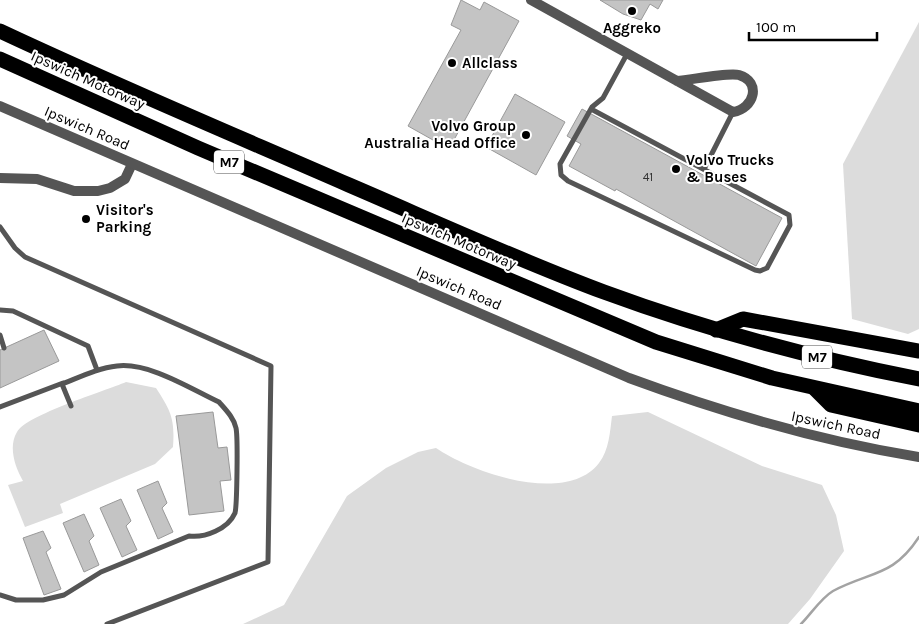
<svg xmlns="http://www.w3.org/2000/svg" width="919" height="624" font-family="Karla,sans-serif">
	<rect width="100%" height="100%" fill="#fff"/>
	<g fill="#dcdcdc">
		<path d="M919 22V329L908 334 852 319 843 164Z"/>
		<path d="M126 382 156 388C171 411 175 419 173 447L155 464 60 504 63 513 25 527 8 485 23 481C15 467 8 447 17 432 26 415 105 391 126 382Z"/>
		<path d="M648 412 762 466 822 485 836 515 844 551 810 599 788 624H243L284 605 347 496 386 468 418 452 436 448C471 472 566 506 599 463 609 450 610 432 612 416Z"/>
	</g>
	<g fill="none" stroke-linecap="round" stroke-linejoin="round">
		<path stroke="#a3a3a3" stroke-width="2.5" d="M801 624C811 614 821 598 833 591 871 571 893 577 919 537"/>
	</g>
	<g fill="#c4c4c4" stroke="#999">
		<path d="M461 0 480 10 484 2 519 21 449 149 408 126 461 30 451 25Z"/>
		<path d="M600 0H663L658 9 650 4 641 20 623 14Z"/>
		<path d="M515 94 565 122 536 175 486 147Z"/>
		<path d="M582 109 782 218 756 266 616 189 615 191 569 166 581 144 567 136Z"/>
		<path d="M44 330 59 361 0 388V350Z"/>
		<path d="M213 412 218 448 227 447 231 480 220 481 224 511 189 515 176 416Z"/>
		<path d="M158 481 167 503 162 508 173 532 158 539 137 490Z"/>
		<path d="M121 499 131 521 126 526 137 550 122 557 100 508Z"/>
		<path d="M84 514 94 536 89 541 99 565 84 572 63 523Z"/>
		<path d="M43 531 51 548 46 552 61 589 44 595 23 538Z"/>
	</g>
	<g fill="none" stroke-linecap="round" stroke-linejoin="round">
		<g stroke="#555" stroke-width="5">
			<path d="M591 109 789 215 790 225 767 268 760 271 755 270 568 181 561 175 560 164 592 107 603 98 627 54"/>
			<path d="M704 169 733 112"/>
			<path d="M0 227 15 248 25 257 271 366 268 562 107 624"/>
			<path d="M0 310 13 311 88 346 97 370"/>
			<path d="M0 335 4 348"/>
			<path d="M0 407 63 383"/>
			<path d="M0 595 16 600H43L64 595 101 572 189 536C205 538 228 529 235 513 237 506 238 437 236 428 234 418 226 410 219 402 191 389 149 362 117 366 98 368 80 377 62 384L71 406"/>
		</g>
		<g stroke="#555" stroke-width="10">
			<path d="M531 0 733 112C754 109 762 82 739 75 728 72 691 80 677 81"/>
			<path d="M0 178 37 179 74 191H98L110 188 125 179 132 164"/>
		</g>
		<path stroke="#555" stroke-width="10" d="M0 106 629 378C724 413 819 441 919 457"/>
		<g stroke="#000" stroke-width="15">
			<path d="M0 31C115 85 232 134 349 185 433 221 518 260 604 292 707 330 812 358 919 379"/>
			<path d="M0 59 198 148 656 342 772 378 919 411"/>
			<path d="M716 330 743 319 919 351"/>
			<path d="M815 389 831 405 919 425"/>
		</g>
	</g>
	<g fill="#000" stroke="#fff" stroke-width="2">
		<circle cx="632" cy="11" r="5"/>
		<circle cx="452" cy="63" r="5"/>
		<circle cx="526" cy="135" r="5"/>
		<circle cx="676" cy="169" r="5"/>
		<circle cx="86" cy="219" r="5"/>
	</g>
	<g text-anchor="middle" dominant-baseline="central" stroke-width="4" stroke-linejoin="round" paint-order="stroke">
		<g font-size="12" fill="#313131">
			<text x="648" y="177">41</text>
		</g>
		<g fill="#fff" stroke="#4c4c4c" stroke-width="1">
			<rect x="214" y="150.5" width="30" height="23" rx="4"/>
			<rect x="802" y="345.5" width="30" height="23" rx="4"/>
		</g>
		<g font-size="14" font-weight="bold" fill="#000">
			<text x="229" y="162">M7</text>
			<text x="817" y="357">M7</text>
		</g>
		<g font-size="15" font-weight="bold" fill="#000" stroke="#fff" text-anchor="start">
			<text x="632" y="28" text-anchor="middle">Aggreko</text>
			<text x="462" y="63">Allclass</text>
			<text x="516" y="126" text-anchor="end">Volvo Group<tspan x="516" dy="17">Australia Head Office</tspan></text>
			<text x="686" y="160">Volvo Trucks<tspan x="686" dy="17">&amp; Buses</tspan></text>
			<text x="96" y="210">Visitor's<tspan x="96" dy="17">Parking</tspan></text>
		</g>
		<g font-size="15" fill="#000" stroke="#fff">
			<text transform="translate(88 80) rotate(24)">Ipswich Motorway</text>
			<text transform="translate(87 128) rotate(23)">Ipswich Road</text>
			<text transform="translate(459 241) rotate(23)">Ipswich Motorway</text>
			<text transform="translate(459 288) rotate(23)">Ipswich Road</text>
			<text transform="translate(836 425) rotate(12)">Ipswich Road</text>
		</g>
	</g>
	<path d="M749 32v8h128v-8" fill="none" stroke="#000000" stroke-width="2.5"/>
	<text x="756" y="32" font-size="15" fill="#000000" stroke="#ffffff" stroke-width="4" paint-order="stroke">100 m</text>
</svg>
